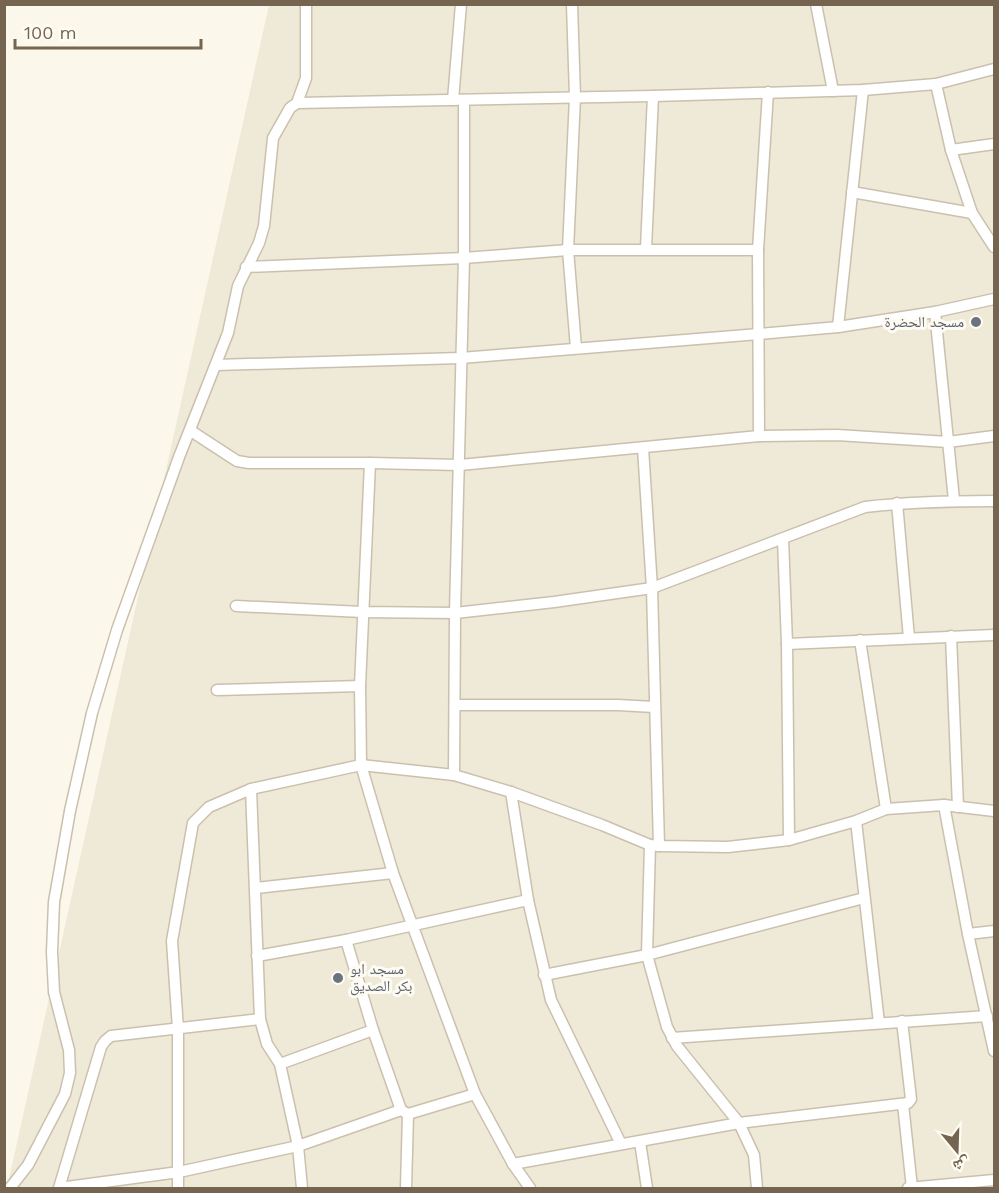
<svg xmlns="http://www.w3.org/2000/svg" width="999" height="1193" font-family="'Work Sans','Noto Naskh Arabic',sans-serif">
	<rect width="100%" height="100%" fill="#fbf8eb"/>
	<path fill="#efe9d7" d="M269 5H994V1188H7Z"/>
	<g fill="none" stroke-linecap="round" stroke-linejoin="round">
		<g stroke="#cbc0ae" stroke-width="13">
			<g id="minor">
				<path d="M572 4 575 97 568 250 576 348"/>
				<path d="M816 4 833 91"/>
				<path d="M936 84 951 150 972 213 994 247"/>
				<path d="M453 100 461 4"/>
				<path d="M297 103 653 96 863 90 936 84 994 69"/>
				<path d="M951 150 994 144"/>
				<path d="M852 192 972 213"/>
				<path d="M646 248 653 96"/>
				<path d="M246 267 464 258 568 250H758"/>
				<path d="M935 312 954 500"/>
				<path d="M838 327 863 90"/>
				<path d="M216 365 461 358 759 334 838 327 935 312 994 299"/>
				<path d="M191 431 237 461 249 463H370L460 465 759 436 837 435 948 442 994 436"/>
				<path d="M759 436 758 250 768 92"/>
				<path d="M643 448 652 588 659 846"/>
				<path d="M370 463 360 686 361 765 393 873 475 1094 513 1164 530 1188"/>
				<path d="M897 503 909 638"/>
				<path d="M783 539 787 644 789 840"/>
				<path d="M236 606 362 612 455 613 554 602 652 588 865 507C908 502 951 501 994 501"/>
				<path d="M951 636 958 807"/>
				<path d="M860 640 886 809"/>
				<path d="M787 644 994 635"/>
				<path d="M217 690 360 686"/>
				<path d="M456 705H618L654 707"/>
				<path d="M454 775 455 613 464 258V100"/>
				<path d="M251 789 260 1019 267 1044 280 1064 298 1146 302 1188"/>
				<path d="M511 792 528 900 551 1000 621 1144"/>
				<path d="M944 805 968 934 994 1051"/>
				<path d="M856 821 879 1023"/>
				<path d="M650 845 647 955 667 1027 677 1046 739 1123 754 1155 757 1188"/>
				<path d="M256 888 393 873"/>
				<path d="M968 934 994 931"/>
				<path d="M346 940 373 1030 401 1110"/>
				<path d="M257 956 346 940 528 900"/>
				<path d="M544 975 647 955 864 898"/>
				<path d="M672 1038 987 1016"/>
				<path d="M280 1064 373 1030"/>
				<path d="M903 1104 912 1188"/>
				<path d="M640 1142 647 1188"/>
				<path d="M513 1164 739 1123 908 1103 911 1099 902 1021"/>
				<path d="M10 1188 28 1165 65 1094 70 1073 69 1050 54 992 52 952 54 902 70 811 92 713 117 630 179 457 228 333 238 286 259 243 264 226 273 138 290 108 297 103 306 78V4"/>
				<path d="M59 1188 179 1172 298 1146 401 1110 408 1114 475 1094"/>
				<path d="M59 1188 101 1047 105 1041 111 1036 260 1019"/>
				<path d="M178 1188V1029L172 941 193 823 209 807 251 789 361 765 454 775 511 792 602 825 650 845 659 846 728 847 789 840 856 821 886 809 944 805 994 811"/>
				<path d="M406 1188 408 1114"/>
				<path d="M908 1188 994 1180"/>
			</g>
		</g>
		<use href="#minor" stroke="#fff" stroke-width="10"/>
	</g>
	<g fill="#6b7280" stroke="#fefbf2" stroke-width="2">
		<circle cx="976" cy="322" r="6"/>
		<circle cx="338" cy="978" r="6"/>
	</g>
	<g text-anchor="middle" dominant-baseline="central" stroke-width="6" stroke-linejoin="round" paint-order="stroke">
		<g font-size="15" fill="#5b616d" stroke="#fefbf2" text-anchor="end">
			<text x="964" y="322">مسجد الحضرة</text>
			<text x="350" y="969" text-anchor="start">مسجد ابو<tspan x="350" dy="17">بكر الصديق</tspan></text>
		</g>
	</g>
	<rect width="999" height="1193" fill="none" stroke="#75644f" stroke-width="12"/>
	<g transform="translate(957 1151) rotate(161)" stroke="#fefbf2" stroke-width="4.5" paint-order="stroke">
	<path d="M0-4.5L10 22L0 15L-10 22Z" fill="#75644f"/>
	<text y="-9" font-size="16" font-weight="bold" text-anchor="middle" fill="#75644f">ش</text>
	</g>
	<path d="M15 39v9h186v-9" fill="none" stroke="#75644f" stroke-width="3"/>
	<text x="24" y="39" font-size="18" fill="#75644f" stroke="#fefbf2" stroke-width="4.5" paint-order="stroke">100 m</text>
</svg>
